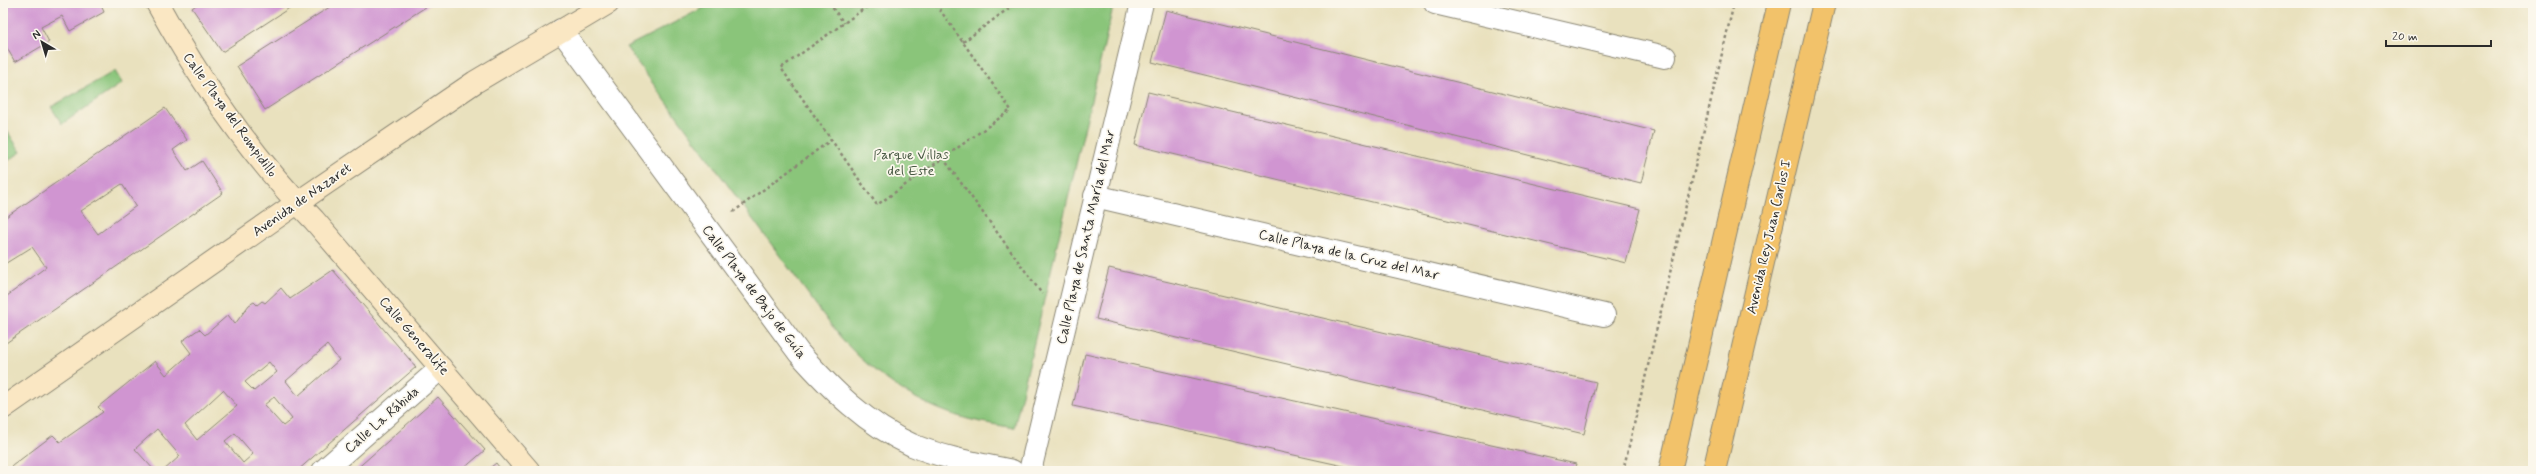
<svg xmlns="http://www.w3.org/2000/svg" width="2536" height="474" font-family="Mynerve,sans-serif">
	<rect width="100%" height="100%" fill="#fbf7ec"/>
	<filter id="ink" filterUnits="userSpaceOnUse"><feTurbulence type="fractalNoise" baseFrequency=".025" numOctaves="2"/><feDisplacementMap in="SourceGraphic" scale="8" xChannelSelector="R" yChannelSelector="G"/><feConvolveMatrix kernelMatrix="1 2 1 2 8 2 1 2 1" color-interpolation-filters="sRGB"/></filter>
	<filter id="wash" filterUnits="userSpaceOnUse"><feTurbulence type="fractalNoise" baseFrequency=".012" numOctaves="4" result="noise"/><feDisplacementMap in="SourceGraphic" scale="16" xChannelSelector="R" yChannelSelector="G"/><feGaussianBlur stdDeviation="0.9" result="paint"/><feColorMatrix in="noise" values="0 0 0 0 0 0 0 0 0 0 0 0 0 0 0 0 0 1.4 0 .05"/><feComposite in="paint" operator="in"/></filter>
	<g filter="url(#wash)">
		<rect width="100%" height="100%" fill="#e9e1be"/>
		<g fill="#8ac57a" stroke="#5a7852">
			<path d="M713 3H1114L1014 428C999 425 983 423 968 419 915 405 866 370 833 328L626 47Z"/>
			<path d="M115 71 122 83 62 124 51 107Z"/>
			<path d="M3 125 21 152 3 164Z"/>
		</g>
		<g id="blocks">
			<g fill="#d095d1" fill-rule="evenodd">
				<path d="M3 3H100L104 12 70 31 62 16 41 27 49 42 15 62 3 41Z"/>
				<path d="M199 3H297L222 52 192 8Z"/>
				<path d="M336 3H432L265 110 237 66Z"/>
				<path d="M1166 10 1654 131 1641 183 1152 62Z"/>
				<path d="M1148 92 1640 209 1626 263 1135 145Z"/>
				<path d="M165 108 187 140 173 150 187 171 202 161 223 193 3 345V290L7 296 46 267 32 247 3 265V219ZM122 184 136 206 98 234 81 211Z"/>
				<path d="M1109 268 1596 382 1584 434 1096 319Z"/>
				<path d="M333 270 416 367 297 471H163L180 456 157 429 135 449 155 471H16L12 466 53 435 60 442 103 412 98 407 155 361 166 375 191 353 182 341 199 329 205 335 228 315 235 324 249 305 254 302 257 305 262 301 265 303 281 288 290 299ZM327 345 339 360 298 396 286 381ZM269 362 277 372 254 391 245 382ZM223 390 237 406 197 440 185 425ZM274 397 292 419 283 426 264 405ZM235 433 253 454 243 463 225 441Z"/>
				<path d="M1085 354 1576 464 1574 471H1366L1073 406Z"/>
				<path d="M438 397 485 450 461 471H354Z"/>
				<path d="M496 463 502 471H486Z"/>
			</g>
		</g>
	</g>
	<g filter="url(#ink)">
		<use href="#blocks" fill-opacity="0" stroke="#8a8674" stroke-width="1"/>
		<g fill="none" stroke-linecap="round" stroke-linejoin="round">
			<g stroke="#8a8674" stroke-width="24">
				<g id="street">
					<path d="M1435 3 1665 57"/>
					<path d="M561 30 799 353C832 390 866 424 912 445 943 458 979 464 1012 471"/>
					<path d="M1095 196 1604 315"/>
					<path d="M323 471 441 368"/>
					<path d="M1030 471 1142 3"/>
				</g>
			</g>
			<g stroke="#8a8674" stroke-width="24">
				<g id="secondary">
					<path d="M157 3C200 81 251 156 314 220L529 471"/>
					<path d="M3 408 297 203 475 82 608 3"/>
				</g>
			</g>
			<g stroke="#8a8674" stroke-width="24">
				<g id="primary">
					<path d="M1670 471 1779 3"/>
					<path d="M1714 471 1824 3"/>
				</g>
			</g>
			<g stroke="#8a8674" stroke-width="2.5" stroke-dasharray="3 3" stroke-linecap="butt">
				<path d="M829 3 844 23"/>
				<path d="M872 3 781 68 877 205 1011 110 935 3"/>
				<path d="M963 42 1016 3"/>
				<path d="M943 158 1042 294"/>
				<path d="M733 212 831 140"/>
				<path d="M1623 471 1734 3"/>
			</g>
			<use href="#street" stroke="#fff" stroke-width="22"/>
			<use href="#secondary" stroke="#fae7c3" stroke-width="22"/>
			<use href="#primary" stroke="#f2c26a" stroke-width="22"/>
		</g>
	</g>
	<g text-anchor="middle" dominant-baseline="central" stroke-width="3.5" stroke-linejoin="round" paint-order="stroke">
		<g font-size="14" fill="#2b2b2b" stroke="#fbf7ec">
			<text transform="translate(230 115) rotate(54)">Calle Playa del Rompidillo</text>
			<text transform="translate(302 200) rotate(-35)">Avenida de Nazaret</text>
			<text transform="translate(1086 237) rotate(-77)">Calle Playa de Santa María del Mar</text>
			<text transform="translate(1769 237) rotate(-77)">Avenida Rey Juan Carlos I</text>
			<text transform="translate(1349 255) rotate(13)">Calle Playa de la Cruz del Mar</text>
			<text transform="translate(754 292) rotate(53)">Calle Playa de Bajo de Guía</text>
			<text transform="translate(414 336) rotate(49)">Calle Generalife</text>
			<text transform="translate(382 420) rotate(-41)">Calle La Rábida</text>
		</g>
		<g font-size="14" fill="#485943" stroke="#fbf7ec">
			<text x="911" y="155">Parque Villas<tspan x="911" dy="16">del Este</tspan></text>
		</g>
	</g>
	<rect width="2536" height="474" fill="none" stroke="#fbf7ec" stroke-width="16"/>
	<g transform="translate(42 42) rotate(322)" stroke="#fbf7ec" stroke-width="3" paint-order="stroke">
	<path d="M0-3L7 15L0 10L-7 15Z" fill="#2b2b2b"/>
	<text y="-6" font-size="11" font-weight="bold" text-anchor="middle" fill="#2b2b2b">N</text>
	</g>
	<path d="M2386 40v6h105v-6" fill="none" stroke="#2b2b2b" stroke-width="2"/>
	<text x="2392" y="40" font-size="12" fill="#2b2b2b" stroke="#fbf7ec" stroke-width="3" paint-order="stroke">20 m</text>
</svg>
